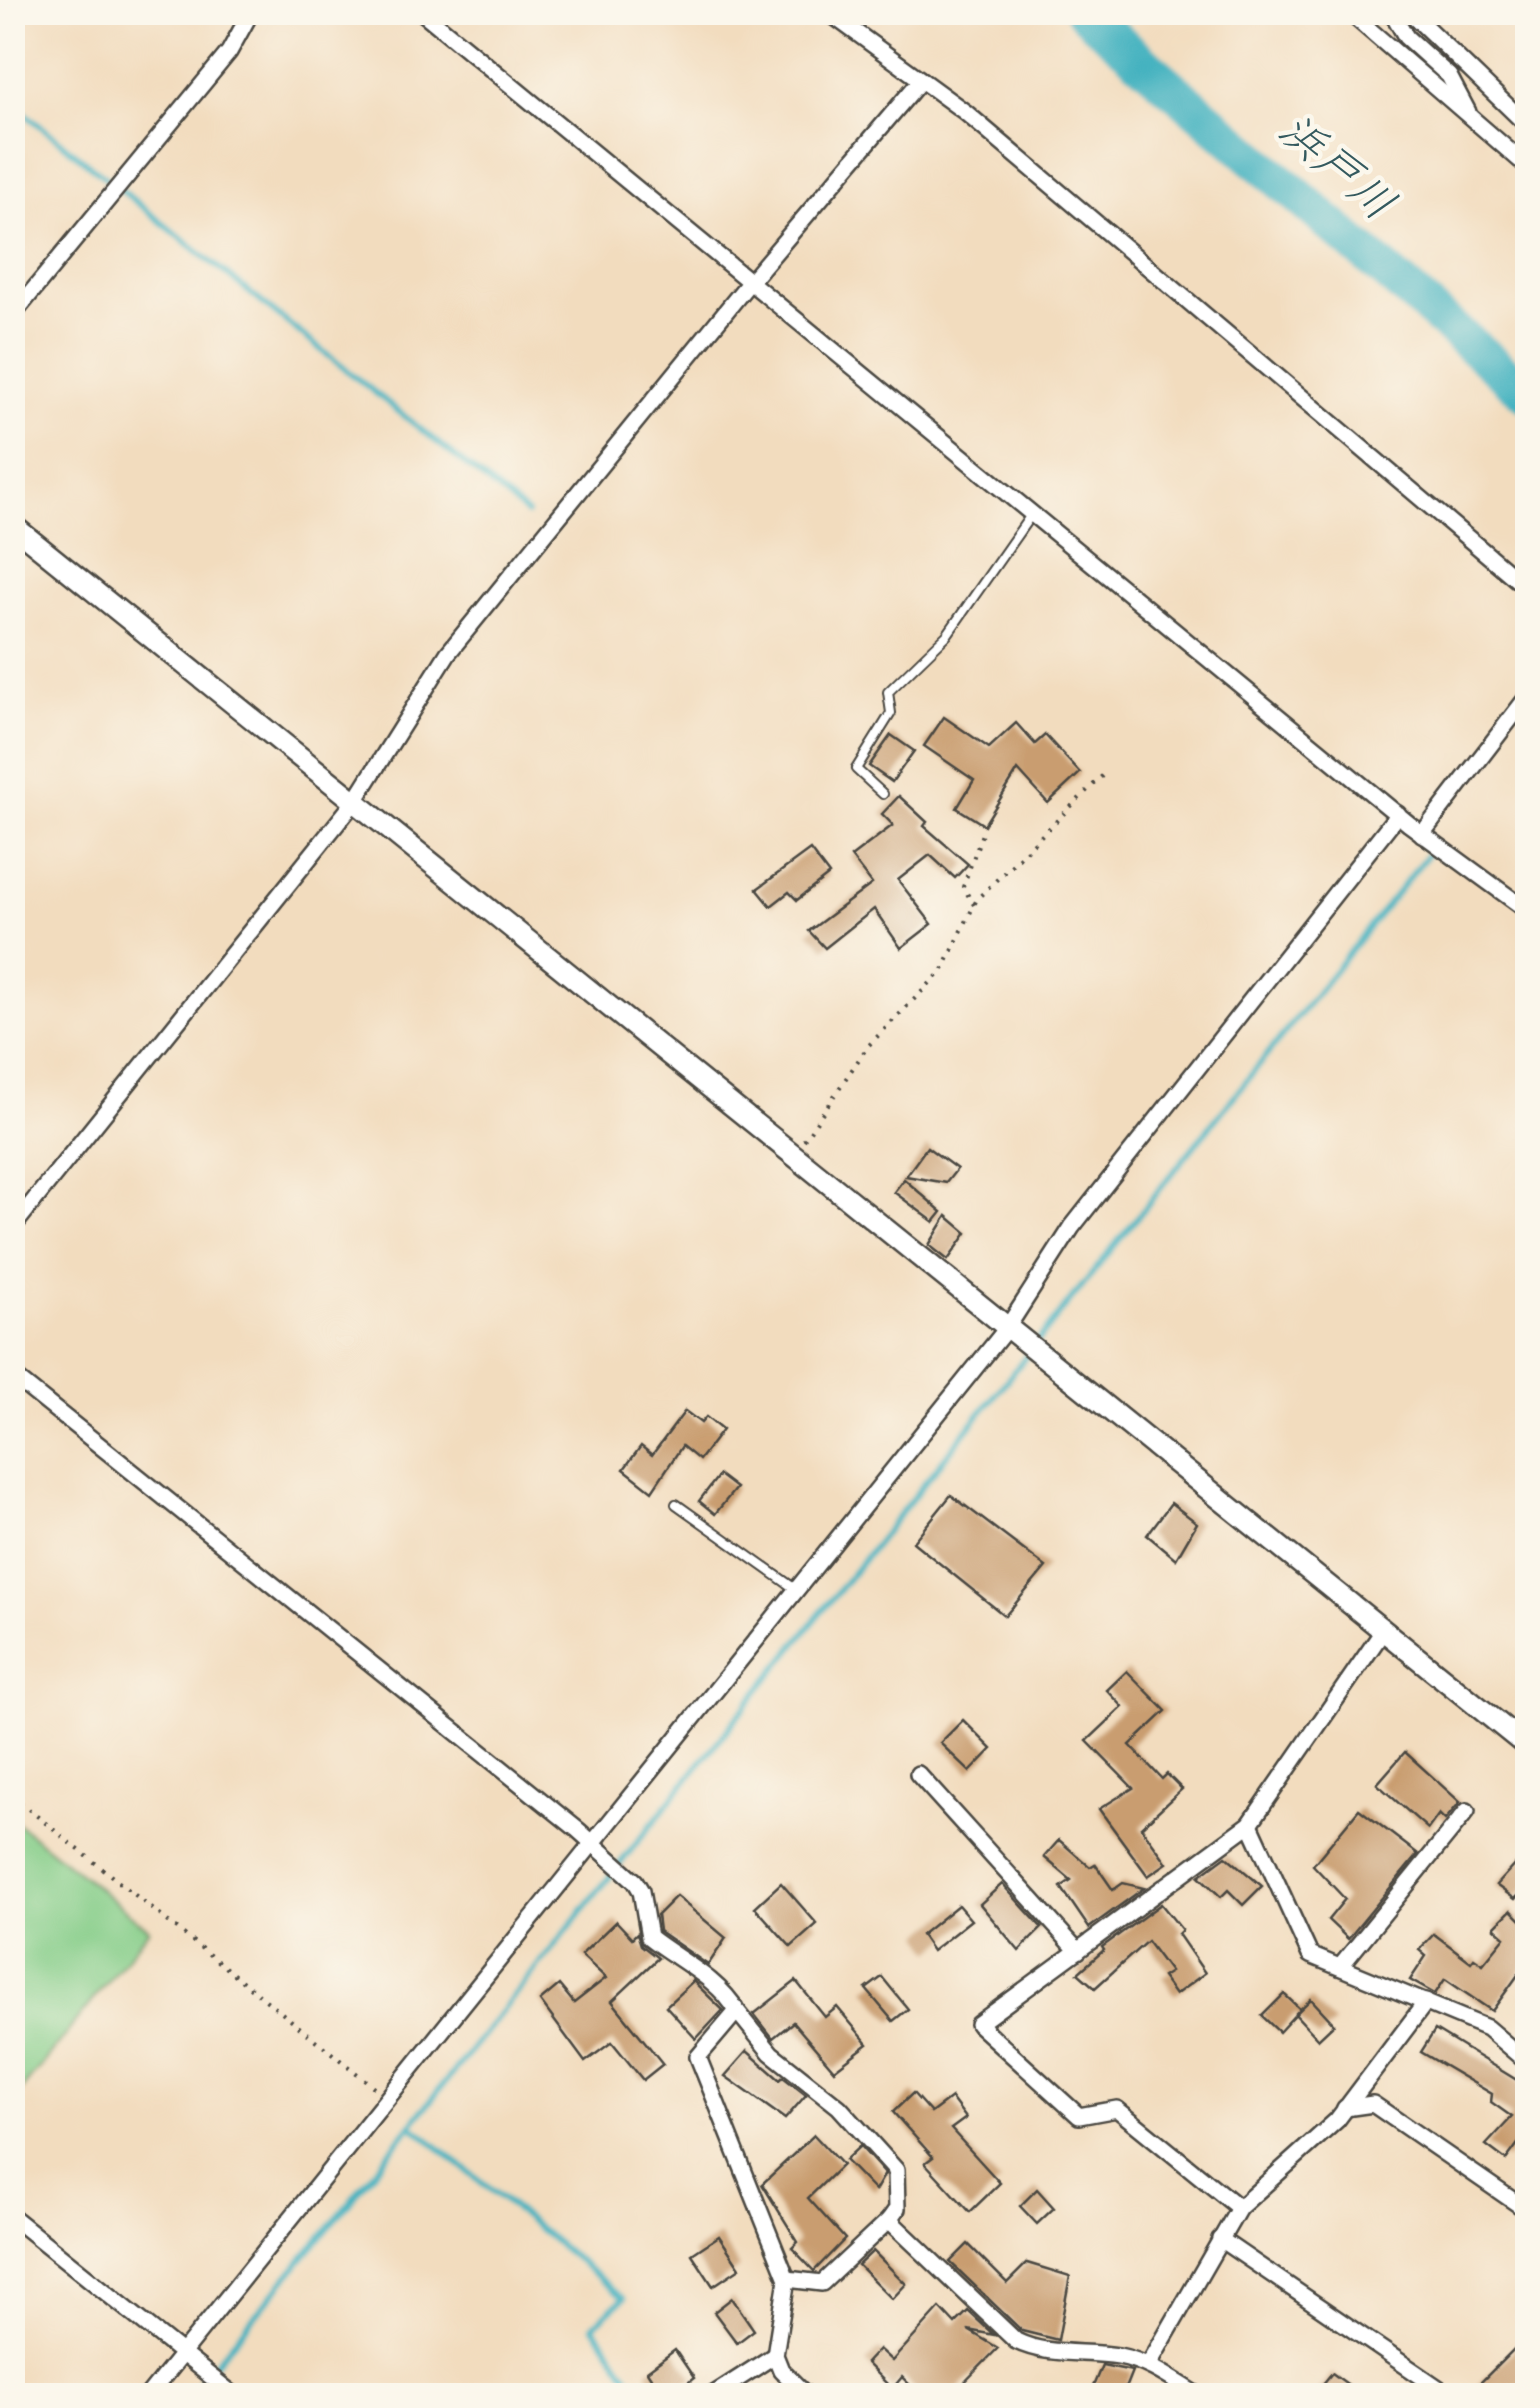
<svg xmlns="http://www.w3.org/2000/svg" width="1540" height="2408" font-family="Caveat,'Klee One',sans-serif">
	<rect width="100%" height="100%" fill="#fbf7ec"/>
	<filter id="ink" filterUnits="userSpaceOnUse"><feTurbulence type="fractalNoise" baseFrequency=".01" numOctaves="2"/><feDisplacementMap in="SourceGraphic" scale="20" xChannelSelector="R" yChannelSelector="G"/><feConvolveMatrix kernelMatrix="1 2 1 2 8 2 1 2 1" color-interpolation-filters="sRGB"/></filter>
	<filter id="wash" filterUnits="userSpaceOnUse"><feTurbulence type="fractalNoise" baseFrequency=".0048" numOctaves="4" result="noise"/><feDisplacementMap in="SourceGraphic" scale="40" xChannelSelector="R" yChannelSelector="G"/><feGaussianBlur stdDeviation="2.25" result="paint"/><feColorMatrix in="noise" values="0 0 0 0 0 0 0 0 0 0 0 0 0 0 0 0 0 1.4 0 .05"/><feComposite in="paint" operator="in"/></filter>
	<g filter="url(#wash)">
		<rect width="100%" height="100%" fill="#f2dcbe"/>
		<path fill="#86cd89" stroke="#587c5a" stroke-width="2.5" d="M13 1820 149 1929 13 2101Z"/>
		<g fill="none" stroke-linecap="round" stroke-linejoin="round">
			<g stroke="#44b2c0" stroke-width="6">
				<path d="M12 103 527 514"/>
				<path d="M411 2125 624 2298 593 2326 643 2396"/>
				<path d="M188 2396 339 2215 1435 845"/>
			</g>
			<path stroke="#44b2c0" stroke-width="38" d="M1084 12 1528 394"/>
		</g>
		<g id="blocks">
			<g fill="#c99d6f">
				<path d="M944 717 989 748 1016 723 1035 744 1045 735 1080 773 1048 803 1018 770 984 825 957 808 974 780 924 746Z"/>
				<path d="M891 735 914 751 892 782 869 766Z"/>
				<path d="M899 796 927 822 924 826 968 864 955 878 930 855 898 880 932 924 901 948 874 909 825 948 809 931 872 884 851 857 893 825 882 814Z"/>
				<path d="M810 850 829 875 797 900 789 892 771 906 757 889Z"/>
				<path d="M927 1147 957 1169 946 1183 906 1176Z"/>
				<path d="M904 1179 942 1212 934 1222 894 1192Z"/>
				<path d="M947 1216 967 1233 948 1260 929 1245Z"/>
				<path d="M685 1411 701 1423 706 1417 722 1430 699 1460 682 1446 652 1491 624 1469 641 1446 652 1455Z"/>
				<path d="M719 1475 736 1488 715 1514 699 1501Z"/>
				<path d="M951 1495 1046 1567 1005 1616 913 1542Z"/>
				<path d="M1171 1503 1197 1523 1176 1559 1147 1535Z"/>
				<path d="M1127 1671 1166 1711 1130 1745 1162 1779 1167 1774 1182 1789 1141 1827 1167 1863 1148 1876 1099 1809 1133 1788 1087 1741 1123 1707 1107 1690Z"/>
				<path d="M963 1720 992 1749 970 1772 940 1743Z"/>
				<path d="M1405 1752 1460 1802 1445 1820 1439 1814 1428 1829 1377 1784Z"/>
				<path d="M1359 1809 1418 1854 1348 1939 1328 1920 1345 1899 1313 1865Z"/>
				<path d="M1059 1840 1090 1867 1095 1864 1113 1890 1123 1883 1144 1888 1089 1928 1061 1887 1071 1880 1044 1857Z"/>
				<path d="M1528 1850V1886L1515 1899 1496 1885Z"/>
				<path d="M1226 1856 1262 1886 1243 1905 1228 1890 1221 1897 1199 1876Z"/>
				<path d="M781 1883 817 1924 791 1947 755 1907Z"/>
				<path d="M1002 1884 1042 1928 1019 1951 980 1904Z"/>
				<path d="M676 1896 726 1938 708 1965 659 1931 657 1915Z"/>
				<path d="M1161 1904 1182 1930 1178 1934 1205 1973 1175 1995 1162 1977 1170 1972 1147 1941 1095 1988 1078 1973 1104 1950 1102 1947Z"/>
				<path d="M958 1905 971 1920 932 1951 921 1935Z"/>
				<path d="M1511 1910 1528 1927V1961L1492 2011 1445 1979 1435 1994 1410 1980 1426 1956 1419 1950 1434 1934 1471 1962 1474 1958 1483 1964 1505 1937 1494 1927Z"/>
				<path d="M616 1921 632 1938 637 1933 641 1945 658 1958 612 2001 663 2064 643 2080 612 2042 585 2062 540 2001 559 1985 574 2003 606 1978 581 1955Z"/>
				<path d="M882 1977 908 2009 893 2021 866 1989Z"/>
				<path d="M693 1981 723 2010 696 2039 666 2006Z"/>
				<path d="M796 1981 825 2017 837 2007 868 2044 834 2070 793 2022 773 2038 754 2014Z"/>
				<path d="M1284 1994 1300 2009 1279 2032 1262 2016Z"/>
				<path d="M1311 1999 1334 2024 1318 2039 1295 2014Z"/>
				<path d="M1435 2030 1528 2087V2130L1506 2160 1486 2145 1512 2117 1491 2102 1492 2094 1421 2052Z"/>
				<path d="M747 2051 780 2080 783 2077 806 2095 785 2119 725 2076Z"/>
				<path d="M913 2093 931 2113 951 2098 966 2118 951 2129 1000 2183 970 2212 925 2163 933 2157 893 2112Z"/>
				<path d="M814 2135 842 2165 808 2198 845 2239 814 2271 792 2248 798 2242 762 2184Z"/>
				<path d="M860 2146 885 2174 875 2191 845 2160Z"/>
				<path d="M1037 2189 1054 2208 1037 2224 1020 2206Z"/>
				<path d="M719 2236 740 2268 713 2286 692 2254Z"/>
				<path d="M968 2244 1007 2283 1027 2263 1070 2276 1058 2340 1022 2331 950 2262Z"/>
				<path d="M873 2251 906 2284 892 2299 858 2265Z"/>
				<path d="M732 2298 754 2330 737 2343 714 2312Z"/>
				<path d="M940 2308 955 2324 968 2311 994 2335 968 2330 998 2348 951 2396H921L902 2377 892 2389 866 2363 879 2349 892 2361Z"/>
				<path d="M1528 2335V2381L1515 2396H1467Z"/>
				<path d="M675 2350 694 2378 671 2396H663L647 2371Z"/>
				<path d="M1102 2365 1132 2371 1122 2396H1089Z"/>
				<path d="M1332 2373 1364 2396H1313Z"/>
			</g>
		</g>
	</g>
	<g filter="url(#ink)">
		<use href="#blocks" fill-opacity="0" stroke="#494641" stroke-width="2.5"/>
		<g fill="none" stroke-linecap="round" stroke-linejoin="round">
			<g stroke="#494641" stroke-width="12">
				<g id="service">
					<path d="M883 794 856 769 891 713 888 692 947 635 1031 515"/>
					<path d="M676 1504 798 1591"/>
				</g>
			</g>
			<g stroke="#494641" stroke-width="20">
				<g id="minor">
					<path d="M422 12 1409 824 1528 911"/>
					<path d="M828 12 965 112 1528 589"/>
					<path d="M1349 12 1528 167"/>
					<path d="M1392 12 1406 37 1449 76 1468 112"/>
					<path d="M1410 12 1528 126"/>
					<path d="M12 316 229 52 251 12"/>
					<path d="M1422 834 1528 696"/>
					<path d="M12 1228 355 801 448 653 748 284 921 80"/>
					<path d="M12 1375 578 1830 635 1881 641 1891 649 1937C678 1960 718 1978 737 2011L698 2057 787 2279 775 2355 781 2370 807 2396"/>
					<path d="M918 1774 1078 1951"/>
					<path d="M1250 1824 1310 1955 1487 2028 1528 2063"/>
					<path d="M1340 1967 1467 1811"/>
					<path d="M737 2011 771 2053 839 2107 896 2170 897 2209 889 2220 822 2283 787 2279"/>
					<path d="M1345 2108 1373 2104 1528 2211"/>
					<path d="M1239 2208 1117 2109 1079 2116 978 2024 1250 1824 1383 1631"/>
					<path d="M12 2217 235 2396"/>
					<path d="M889 2220 1016 2341C1049 2357 1084 2350 1119 2356 1150 2362 1173 2380 1199 2396"/>
					<path d="M1220 2239 1450 2396"/>
					<path d="M1149 2364 1239 2208 1337 2120 1426 2002"/>
					<path d="M148 2396 1007 1328 1072 1227 1398 814"/>
					<path d="M711 2396 775 2355"/>
				</g>
			</g>
			<g stroke="#494641" stroke-width="25">
				<path id="tertiary" d="M12 525 1528 1747"/>
			</g>
			<g stroke="#494641" stroke-width="4" stroke-dasharray="2.5 8" stroke-linecap="butt">
				<path d="M974 905 963 887 983 831"/>
				<path d="M804 1140 868 1046 943 970 977 899 1102 776"/>
				<path d="M12 1796 375 2088"/>
			</g>
			<use href="#service" stroke="#fff" stroke-width="8"/>
			<use href="#minor" stroke="#fff" stroke-width="15"/>
			<use href="#tertiary" stroke="#fff" stroke-width="20"/>
		</g>
	</g>
	<g text-anchor="middle" dominant-baseline="central" stroke-width="9" stroke-linejoin="round" paint-order="stroke">
		<g font-size="45" font-style="italic" fill="#345a5f" stroke="#fbf7ec">
			<text transform="translate(1337 167) rotate(41)">浜戸川</text>
		</g>
	</g>
	<rect width="1540" height="2408" fill="none" stroke="#fbf7ec" stroke-width="50"/>
</svg>
